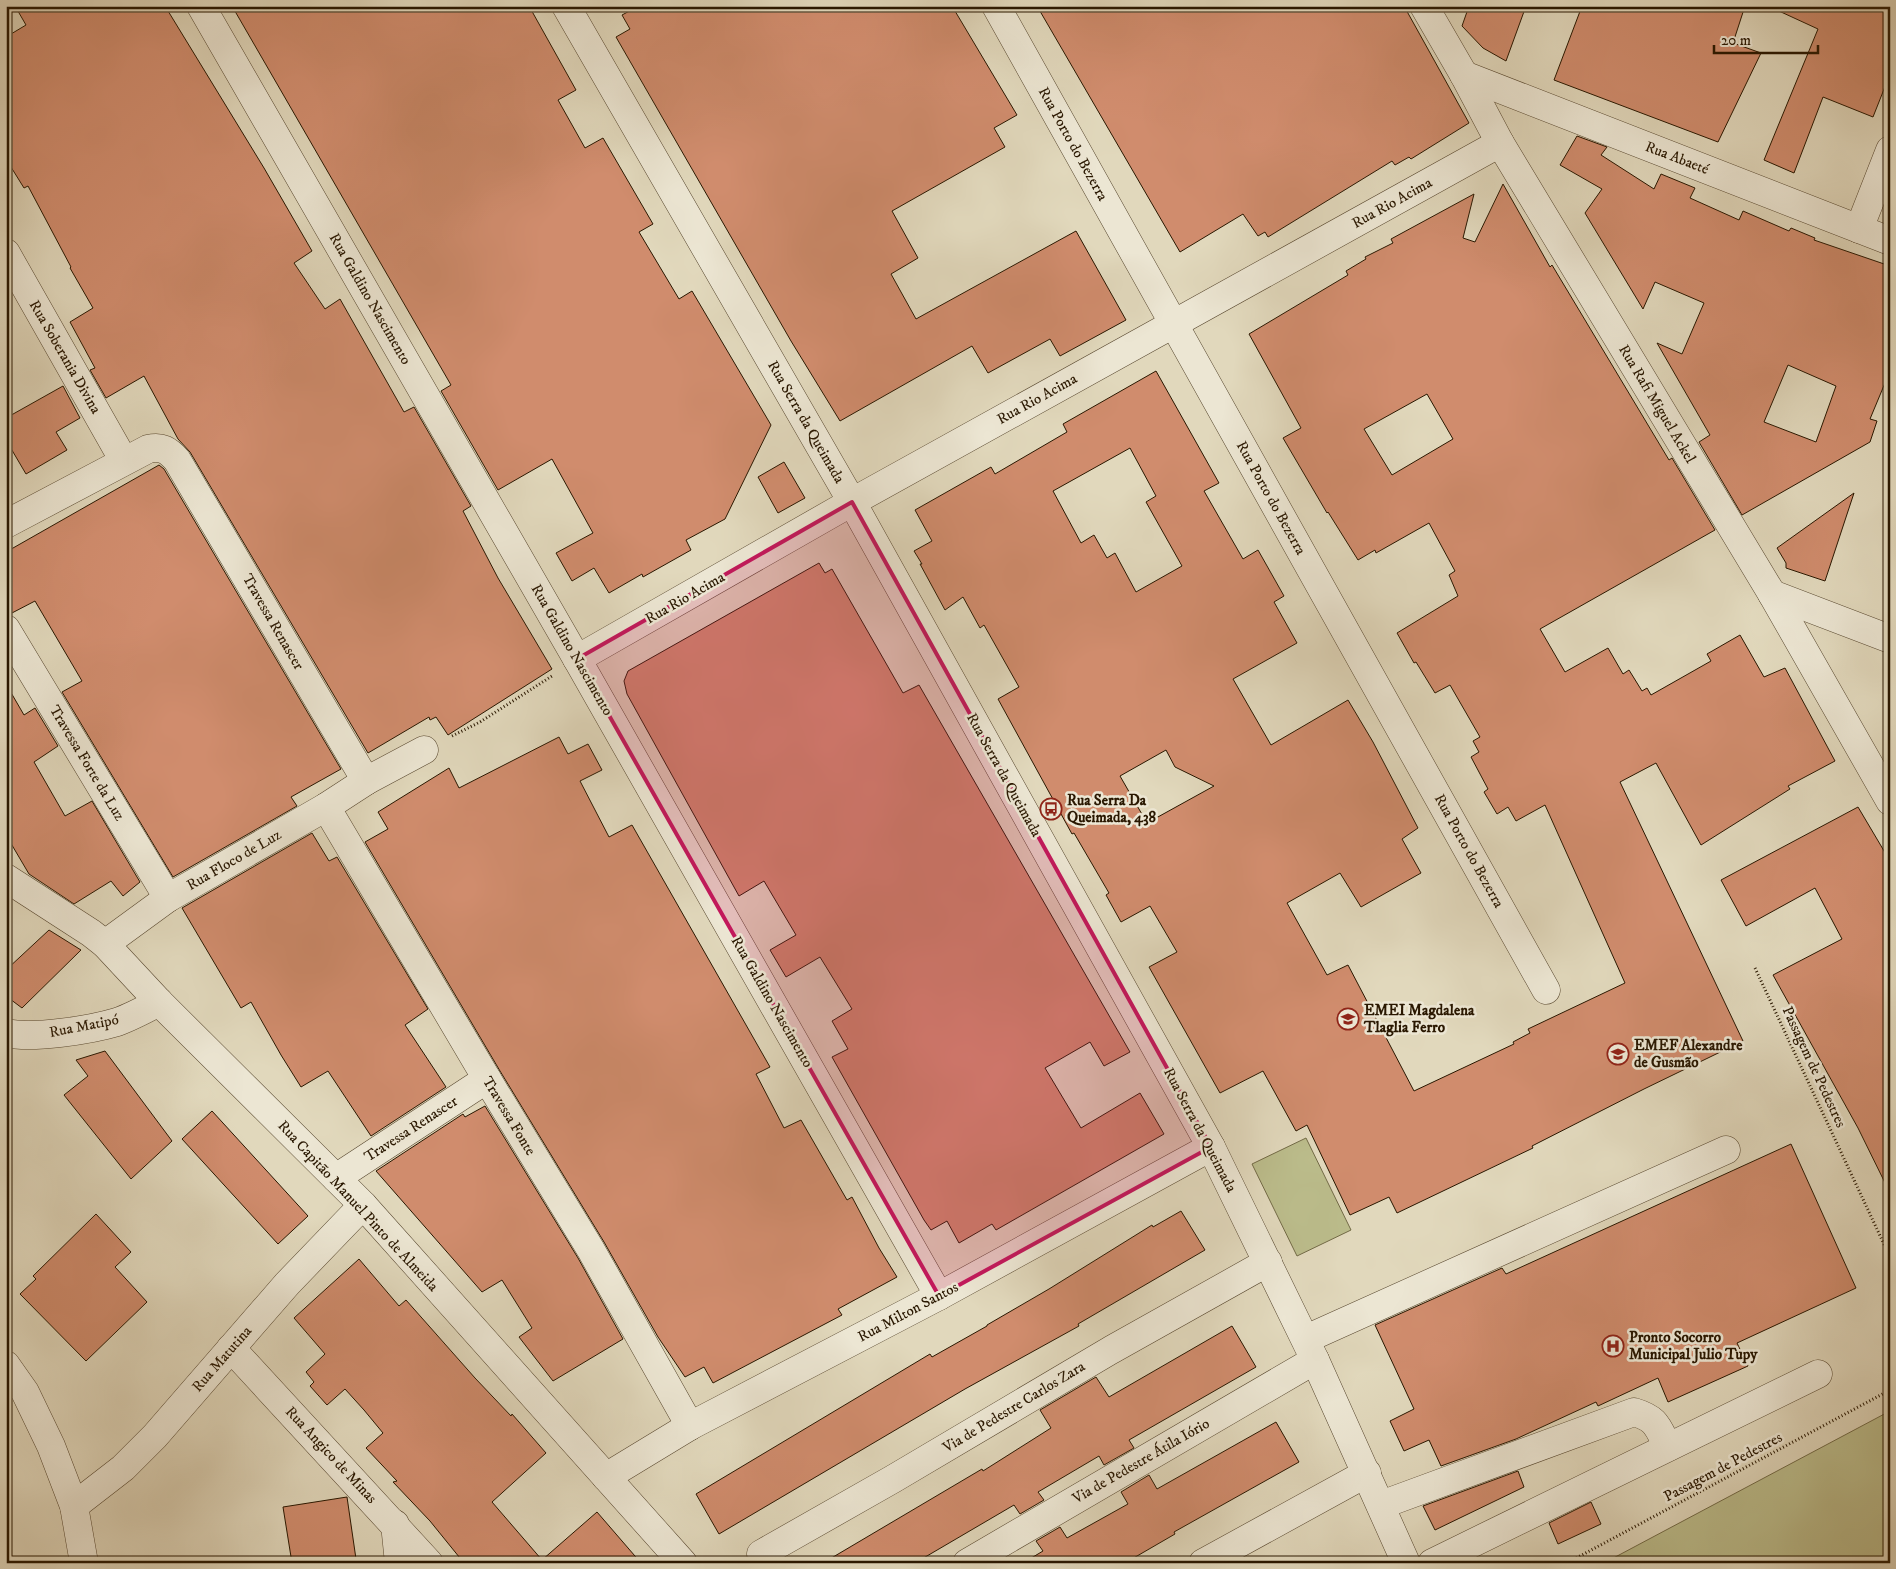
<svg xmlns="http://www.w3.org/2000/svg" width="1896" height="1569" font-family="'IM FELL DW Pica',serif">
	<rect width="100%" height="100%" fill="#e1d8bc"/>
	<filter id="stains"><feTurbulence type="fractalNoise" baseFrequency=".004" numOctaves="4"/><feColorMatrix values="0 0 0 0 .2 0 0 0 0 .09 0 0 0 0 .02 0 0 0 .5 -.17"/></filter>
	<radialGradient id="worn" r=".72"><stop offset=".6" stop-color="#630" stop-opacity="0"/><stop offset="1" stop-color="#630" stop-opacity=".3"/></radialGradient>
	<g fill="#bbbc8b" stroke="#726a46">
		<path d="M1306 1138 1351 1230 1297 1256 1252 1164Z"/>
		<path d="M1890 1411V1563H1604Z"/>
	</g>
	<g fill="#d08c6d" stroke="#291700" fill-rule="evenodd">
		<path d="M15 6H165L264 168 312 251 294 263 325 309 340 299 404 412 414 407 471 506 463 511 498 578 552 669 448 735 436 717 430 720 429 717 368 753 190 452 178 439 144 376 106 398 90 370 95 368 70 322 93 308 70 268 71 267 28 186 24 188 6 159V37L26 25Z"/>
		<path d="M232 6H529L576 90 558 100 585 148 603 138 653 224 639 232 679 299 692 291 771 425 725 519 686 540 691 550 643 577 642 574 609 593 594 568 572 581 556 553 593 533 552 459 498 490 441 391 451 385Z"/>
		<path d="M639 6H952L1017 115 994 128 1005 147 892 211 918 258 891 274 916 319 1076 231 1126 320 1060 356 1050 339 988 373 972 346 840 421 791 341 616 37 630 29 622 15Z"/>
		<path d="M1037 6H1404L1469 123 1411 159 1409 157 1395 165 1392 161 1268 237 1265 232 1258 236 1243 214 1180 252Z"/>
		<path d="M1469 6H1526L1506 61 1483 48 1462 26Z"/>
		<path d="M1582 6H1745L1733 43 1761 53 1718 142 1554 80Z"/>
		<path d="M1768 6H1890V74L1873 117 1823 97 1794 173 1764 160 1818 29Z"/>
		<path d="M1577 136 1607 147 1601 155 1654 189 1661 174 1695 188 1690 198 1739 220 1743 211 1789 231 1791 228 1815 238 1814 240 1890 266V371L1870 419 1877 421 1870 442 1742 515 1699 442 1710 435 1657 343 1682 354 1704 303 1655 282 1643 309 1585 213 1602 189 1560 165ZM1788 365 1836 386 1816 442 1764 422Z"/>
		<path d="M1503 184 1550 267 1552 265 1669 460 1672 458 1715 530 1540 629 1565 672 1608 648 1623 674 1629 670 1642 691 1647 688 1651 695 1711 661 1707 654 1740 635 1764 677 1785 668 1835 761 1788 786 1790 789 1701 845 1656 763 1620 782 1743 1041 1644 1089 1532 1146 1533 1148 1397 1213 1389 1197 1350 1215 1307 1125 1296 1131 1263 1071 1220 1093 1149 967 1177 952 1150 906 1121 922 1106 895 1109 893 1074 833 1072 834 998 699 1019 687 984 625 980 628 963 597 945 610 920 564H922L914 551 932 541 915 510 991 467 995 474 1067 432 1063 424 1156 371 1219 483 1204 491 1243 559 1258 550 1284 596 1274 602 1297 643 1233 679 1271 745 1348 700 1373 742 1418 828 1402 839 1421 873 1361 907 1340 873 1287 903 1327 975 1348 965 1414 1091 1514 1044 1513 1042 1530 1033 1528 1029 1625 983 1545 805 1516 821 1508 807 1497 814 1484 792 1488 789 1471 757 1479 752 1473 741 1480 737 1450 685 1435 693 1416 662 1414 663 1397 633 1458 596 1449 575 1455 571 1429 523 1376 553 1375 550 1358 560 1328 512 1327 513 1283 438 1301 428 1249 334 1348 275 1346 271 1366 259 1365 257 1393 243 1391 239 1474 194 1463 238 1475 242ZM1427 394 1453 439 1392 475 1364 429ZM1130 448 1156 496 1146 502 1182 566 1136 592 1115 553 1107 558 1094 535 1081 543 1053 491ZM1166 750 1175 767 1214 786 1147 823 1120 776Z"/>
		<path d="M63 386 80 418 56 432 67 450 26 474 6 440V418Z"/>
		<path d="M784 462 805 498 778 513 758 477Z"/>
		<path d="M159 465 164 469 341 769 291 797 297 806 173 877 62 692 82 681 35 601 10 614 6 613V552Z"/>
		<path d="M1854 493 1825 581 1786 568V563L1777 548Z"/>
		<path d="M819 563 825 573 832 569 903 693 919 685 1130 1052 1104 1066 1090 1042 1045 1068 1081 1128 1140 1093 1164 1134 996 1230 992 1224 959 1243 947 1221 931 1230 924 1220 832 1057 848 1049 832 1021 852 1009 820 957 786 977 770 950 796 935 764 881 739 896 627 694 624 681 628 671Z"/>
		<path d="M6 684 24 715 35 708 58 746 34 762 65 816 92 801 140 882 123 896 111 881 74 904 29 874 6 835Z"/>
		<path d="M559 737 568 754 588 744 602 770 580 781 609 837 632 825 770 1067 756 1074 784 1128 801 1120 847 1200 852 1197 879 1248 897 1277 838 1309 842 1315 713 1383 704 1367 685 1377 658 1337 604 1242 500 1071 365 842 388 829 378 812 449 768 459 788Z"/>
		<path d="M1858 807 1890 861V1193L1858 1128 1773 975 1842 939 1815 888 1746 926 1721 880Z"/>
		<path d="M312 833 329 861 337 857 428 1009 405 1025 446 1087 371 1136 328 1071 301 1087 281 1055 251 1002 241 1008 182 908Z"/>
		<path d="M49 930 81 950 22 1008 6 996V970Z"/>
		<path d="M105 1051 172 1141 131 1179 64 1095 88 1076 76 1060Z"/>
		<path d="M485 1106 578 1258 623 1339 553 1381 519 1337 532 1328 502 1280 482 1292 376 1171 463 1114 465 1117Z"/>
		<path d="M212 1111 308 1216 278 1244 182 1139Z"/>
		<path d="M1791 1144 1856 1288 1737 1343 1748 1366 1668 1402 1658 1378 1598 1406 1596 1402 1516 1439 1441 1466 1429 1440 1404 1451 1390 1421 1414 1409 1375 1325 1502 1268 1506 1274Z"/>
		<path d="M1181 1211 1205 1250 1078 1324 1079 1326 965 1389 719 1534 696 1494 930 1354 932 1357 987 1326V1325L1049 1289 1152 1225 1153 1227Z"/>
		<path d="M96 1214 131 1252 115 1267 147 1302 86 1361 20 1294 36 1279 33 1276Z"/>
		<path d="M359 1259 399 1306 406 1300 475 1378 511 1416 512 1414 546 1453 492 1502 542 1560 597 1512 641 1563H464L430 1521 393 1482 397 1481 366 1448 383 1433 364 1410 345 1389 327 1405 310 1386 314 1382 306 1372 325 1354 294 1318Z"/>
		<path d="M1232 1326 1256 1367 1129 1440 1134 1448 1104 1465 1099 1456 1038 1492 1044 1500 1020 1514 1014 1505 915 1563H823L982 1469 983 1471 1051 1428 1040 1410 1096 1377 1109 1397Z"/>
		<path d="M1276 1422 1299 1462 1174 1532 1175 1534 1125 1563H1023L1043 1551 1036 1541 1060 1527 1067 1538 1128 1504 1121 1492 1149 1475 1157 1489Z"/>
		<path d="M1518 1471 1524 1487 1435 1530 1423 1506Z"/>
		<path d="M347 1497 356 1559 292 1563 283 1507Z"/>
		<path d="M1591 1502 1601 1524 1558 1544 1549 1523Z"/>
	</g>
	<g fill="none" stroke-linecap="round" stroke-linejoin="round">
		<g stroke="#57472f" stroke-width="29">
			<g id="minor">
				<path d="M201 6 577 659 939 1296"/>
				<path d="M566 6 852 502 1211 1147 1315 1360 1406 1563"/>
				<path d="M996 6 1546 990"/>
				<path d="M1424 6 1464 75 1500 143 1772 594 1890 801"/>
				<path d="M1464 75 1890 241"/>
				<path d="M1859 229 1890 150"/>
				<path d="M6 253 124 461"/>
				<path d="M6 524 148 449C162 446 168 450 177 460L366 781"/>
				<path d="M1772 594 1890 639"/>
				<path d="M6 629 168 898"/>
				<path d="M577 659 852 502 1500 143"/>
				<path d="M326 807 487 1079 591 1250 690 1426"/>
				<path d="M6 878 91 933 105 944 159 1002 363 1205 683 1563"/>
				<path d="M105 944 168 898 326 807 366 781 424 750"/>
				<path d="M6 1033C33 1039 90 1030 117 1022 131 1017 146 1009 159 1002"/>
				<path d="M336 1178 487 1079"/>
				<path d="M1306 1339 1726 1150"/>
				<path d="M231 1348 429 1563"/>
				<path d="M6 1365 25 1392 51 1446 74 1506 84 1563"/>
				<path d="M606 1477 690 1426 939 1296 1211 1147"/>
				<path d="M1381 1505 1634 1412C1657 1419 1657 1426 1668 1447"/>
				<path d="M74 1506 123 1468 155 1436 287 1284 363 1205"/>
				<path d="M395 1524 399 1563"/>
				<path d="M761 1554 893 1479 1111 1350 1268 1262"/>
				<path d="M967 1563 1315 1360"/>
				<path d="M1203 1563 1367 1473"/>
				<path d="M1432 1563 1818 1374"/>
			</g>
		</g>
		<g stroke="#291700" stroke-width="3" stroke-dasharray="1 2.5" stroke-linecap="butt">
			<path d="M452 736 480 722 552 676"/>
			<path d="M1755 968 1890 1257"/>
			<path d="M1567 1563 1890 1390"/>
		</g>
		<use href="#minor" stroke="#ece6d3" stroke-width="28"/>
	</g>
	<path fill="#c2185b" fill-opacity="0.2" stroke="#c2185b" stroke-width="4" stroke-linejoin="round" d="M852 502 1211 1147 939 1296 577 659Z"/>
	<defs>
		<g id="bus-ring" transform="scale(1.125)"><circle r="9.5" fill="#ece6d3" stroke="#8f2418" stroke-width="1.5"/><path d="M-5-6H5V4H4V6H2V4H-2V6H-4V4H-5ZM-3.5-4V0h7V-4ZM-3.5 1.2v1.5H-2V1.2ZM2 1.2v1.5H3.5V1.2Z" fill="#8f2418"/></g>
		<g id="school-ring" transform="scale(1.125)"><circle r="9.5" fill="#ece6d3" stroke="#8f2418" stroke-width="1.5"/><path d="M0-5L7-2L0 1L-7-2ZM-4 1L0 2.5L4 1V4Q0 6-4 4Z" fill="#8f2418"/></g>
		<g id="hospital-ring" transform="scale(1.125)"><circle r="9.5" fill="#ece6d3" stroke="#8f2418" stroke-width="1.5"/><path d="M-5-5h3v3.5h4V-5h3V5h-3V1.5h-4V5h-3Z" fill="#8f2418"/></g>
	</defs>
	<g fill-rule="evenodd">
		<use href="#bus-ring" x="1051" y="809"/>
		<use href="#school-ring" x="1348" y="1019"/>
		<use href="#school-ring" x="1618" y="1054"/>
		<use href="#hospital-ring" x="1613" y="1346"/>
	</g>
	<g text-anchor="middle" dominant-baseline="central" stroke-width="5" stroke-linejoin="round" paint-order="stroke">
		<g font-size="15" fill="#291700" stroke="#ece6d3">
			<text transform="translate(1073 144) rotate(61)">Rua Porto do Bezerra</text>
			<text transform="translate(1677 158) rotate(21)">Rua Abaeté</text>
			<text transform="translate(1392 203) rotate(-29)">Rua Rio Acima</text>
			<text transform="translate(370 299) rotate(60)">Rua Galdino Nascimento</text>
			<text transform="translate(65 357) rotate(60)">Rua Soberania Divina</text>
			<text transform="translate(1037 399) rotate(-29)">Rua Rio Acima</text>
			<text transform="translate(1657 404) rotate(59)">Rua Rafi Miguel Ackel</text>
			<text transform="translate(806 422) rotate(60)">Rua Serra da Queimada</text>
			<text transform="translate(1271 498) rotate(61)">Rua Porto do Bezerra</text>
			<text transform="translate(685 598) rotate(-30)">Rua Rio Acima</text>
			<text transform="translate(273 622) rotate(60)">Travessa Renascer</text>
			<text transform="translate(572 650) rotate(60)">Rua Galdino Nascimento</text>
			<text transform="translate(87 763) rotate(59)">Travessa Forte da Luz</text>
			<text transform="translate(1004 775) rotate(61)">Rua Serra da Queimada</text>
			<text transform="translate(1469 851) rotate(61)">Rua Porto do Bezerra</text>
			<text transform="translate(234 860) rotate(-30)">Rua Floco de Luz</text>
			<text transform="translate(772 1002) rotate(60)">Rua Galdino Nascimento</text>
			<text transform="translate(84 1026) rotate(-11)">Rua Matipó</text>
			<text transform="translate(1814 1067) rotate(65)">Passagem de Pedestres</text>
			<text transform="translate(509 1116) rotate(59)">Travessa Fonte</text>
			<text transform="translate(411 1129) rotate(-33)">Travessa Renascer</text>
			<text transform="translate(1200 1130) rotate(62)">Rua Serra da Queimada</text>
			<text transform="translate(358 1206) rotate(47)">Rua Capitão Manuel Pinto de Almeida</text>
			<text transform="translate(908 1312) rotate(-28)">Rua Milton Santos</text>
			<text transform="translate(222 1359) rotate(-49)">Rua Matutina</text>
			<text transform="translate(1014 1407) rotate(-31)">Via de Pedestre Carlos Zara</text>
			<text transform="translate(331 1455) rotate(47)">Rua Angico de Minas</text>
			<text transform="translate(1141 1461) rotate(-30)">Via de Pedestre Átila Iório</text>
			<text transform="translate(1723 1467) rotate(-28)">Passagem de Pedestres</text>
		</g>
		<g font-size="15" font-weight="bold" fill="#291700" stroke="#ece6d3" text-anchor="start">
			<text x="1067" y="800">Rua Serra Da<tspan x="1067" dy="17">Queimada, 438</tspan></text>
			<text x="1364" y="1010">EMEI Magdalena<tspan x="1364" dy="17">Tlaglia Ferro</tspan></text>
			<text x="1634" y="1045">EMEF Alexandre<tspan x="1634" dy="17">de Gusmão</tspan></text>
			<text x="1629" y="1337">Pronto Socorro<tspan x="1629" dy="17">Municipal Julio Tupy</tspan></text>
		</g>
	</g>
	<rect width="1896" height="1569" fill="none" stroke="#e1d8bc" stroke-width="25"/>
	<rect x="8" y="8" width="1881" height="1554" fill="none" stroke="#291700" stroke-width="2.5"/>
	<rect x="12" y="12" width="1871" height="1544" fill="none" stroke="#291700"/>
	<path d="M1714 45v8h104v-8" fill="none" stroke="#291700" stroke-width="2.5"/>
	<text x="1721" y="45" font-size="15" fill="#291700" stroke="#ece6d3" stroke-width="4" paint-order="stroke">20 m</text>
	<rect width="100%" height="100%" filter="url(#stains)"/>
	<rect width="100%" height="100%" fill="url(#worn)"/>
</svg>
